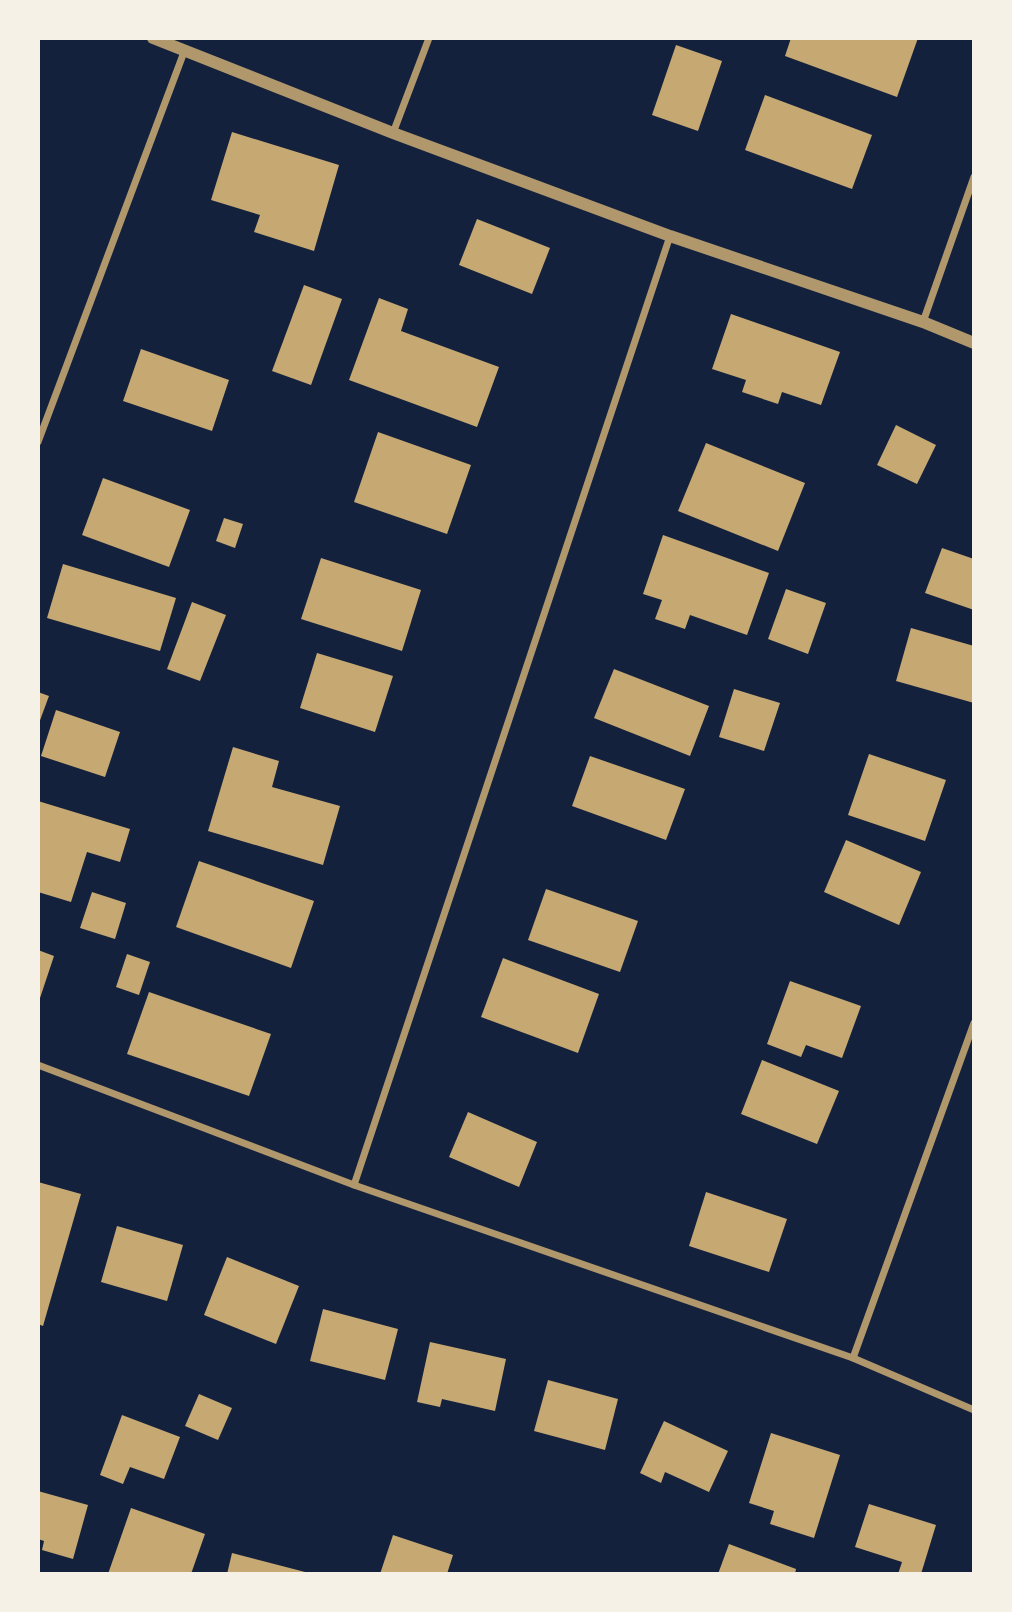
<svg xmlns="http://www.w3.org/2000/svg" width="1012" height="1612" font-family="'Archivo Narrow',sans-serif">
	<rect width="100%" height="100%" fill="#14213d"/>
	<g fill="#c6a872">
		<path d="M791 38H918L897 97 785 56Z"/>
		<path d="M676 45 722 61 698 131 652 115Z"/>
		<path d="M765 95 872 135 852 189 745 150Z"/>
		<path d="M232 132 339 165 314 251 254 232 260 215 211 200Z"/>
		<path d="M477 219 550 248 532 294 459 265Z"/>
		<path d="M304 285 342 299 311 385 272 371Z"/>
		<path d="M379 298 408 309 401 331 499 367 477 427 349 380Z"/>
		<path d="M731 314 840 352 821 405 782 392 778 404 742 392 746 380 712 369Z"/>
		<path d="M141 349 229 380 212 431 123 401Z"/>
		<path d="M896 425 936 445 917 484 877 465Z"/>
		<path d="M378 432 471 465 447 534 354 502Z"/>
		<path d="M706 443 805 483 778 551 678 511Z"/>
		<path d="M103 478 190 510 169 567 82 535Z"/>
		<path d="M224 518 243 524 235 548 216 541Z"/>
		<path d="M663 535 769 573 747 635 690 615 685 629 655 619 662 600 643 594Z"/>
		<path d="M942 548 974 559V610L925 593Z"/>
		<path d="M321 558 421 590 402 651 301 619Z"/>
		<path d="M63 564 176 598 160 651 47 618Z"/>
		<path d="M786 589 826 603 808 654 768 639Z"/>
		<path d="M192 602 226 615 200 681 167 669Z"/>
		<path d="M911 628 974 646V703L896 681Z"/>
		<path d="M317 653 393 676 375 732 300 708Z"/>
		<path d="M614 669 709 706 690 756 594 718Z"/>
		<path d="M734 689 780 703 764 751 719 737Z"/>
		<path d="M38 692 49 696 39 723H38Z"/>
		<path d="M56 710 120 732 105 777 41 756Z"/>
		<path d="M233 747 279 761 272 787 340 806 323 865 208 831Z"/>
		<path d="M869 754 946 780 925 841 848 815Z"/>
		<path d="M590 756 685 789 666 840 572 806Z"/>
		<path d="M38 801 130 829 120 862 87 852 71 902 38 892Z"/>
		<path d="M846 840 921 872 899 925 824 892Z"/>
		<path d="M199 861 314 901 291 968 176 927Z"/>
		<path d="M546 889 638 921 620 972 528 940Z"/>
		<path d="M92 892 126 903 115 939 80 928Z"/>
		<path d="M38 950 54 956 39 1001H38Z"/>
		<path d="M127 954 150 962 139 995 116 987Z"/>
		<path d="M503 958 599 994 578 1053 481 1017Z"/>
		<path d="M790 981 861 1006 842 1058 806 1045 801 1057 767 1044Z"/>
		<path d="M149 992 271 1034 249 1096 127 1054Z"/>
		<path d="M762 1060 839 1091 817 1144 741 1114Z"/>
		<path d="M468 1112 537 1142 519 1187 449 1157Z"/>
		<path d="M38 1182 81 1194 43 1326 38 1324Z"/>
		<path d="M706 1192 787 1219 769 1272 689 1246Z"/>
		<path d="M117 1226 183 1245 167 1301 101 1282Z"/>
		<path d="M227 1257 299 1286 276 1344 204 1315Z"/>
		<path d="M323 1309 398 1329 385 1380 310 1361Z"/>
		<path d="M430 1342 506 1359 495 1411 442 1399 440 1407 417 1402Z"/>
		<path d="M548 1380 618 1399 605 1450 534 1431Z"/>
		<path d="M199 1394 232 1408 218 1440 185 1426Z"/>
		<path d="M122 1415 180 1437 164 1479 130 1467 123 1484 100 1475Z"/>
		<path d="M664 1421 728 1451 709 1492 665 1472 661 1483 640 1473Z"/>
		<path d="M771 1433 840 1455 814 1538 770 1524 774 1511 749 1503Z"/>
		<path d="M38 1491 88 1505 73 1559 42 1550 44 1541 38 1539Z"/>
		<path d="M869 1504 936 1525 921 1574H898L902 1562 855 1547Z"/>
		<path d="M131 1508 205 1534 191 1574H108Z"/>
		<path d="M393 1535 453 1555 447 1574H380Z"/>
		<path d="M729 1544 796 1569 795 1574H718Z"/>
		<path d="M232 1553 309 1573V1574H227Z"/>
	</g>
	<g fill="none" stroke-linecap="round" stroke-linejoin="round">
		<g stroke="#b1986c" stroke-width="7">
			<path d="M393 133 429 38"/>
			<path d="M923 322 974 177"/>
			<path d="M38 442 184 52"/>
			<path d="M38 1065 354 1185 853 1358 974 1410"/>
			<path d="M354 1185 670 236"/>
			<path d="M853 1358 974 1023"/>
		</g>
		<path stroke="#b1986c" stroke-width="12" d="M153 38 393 133 670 236 923 322 974 343"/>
	</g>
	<rect width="1012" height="1612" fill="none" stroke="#f6f1e7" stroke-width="80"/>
</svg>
